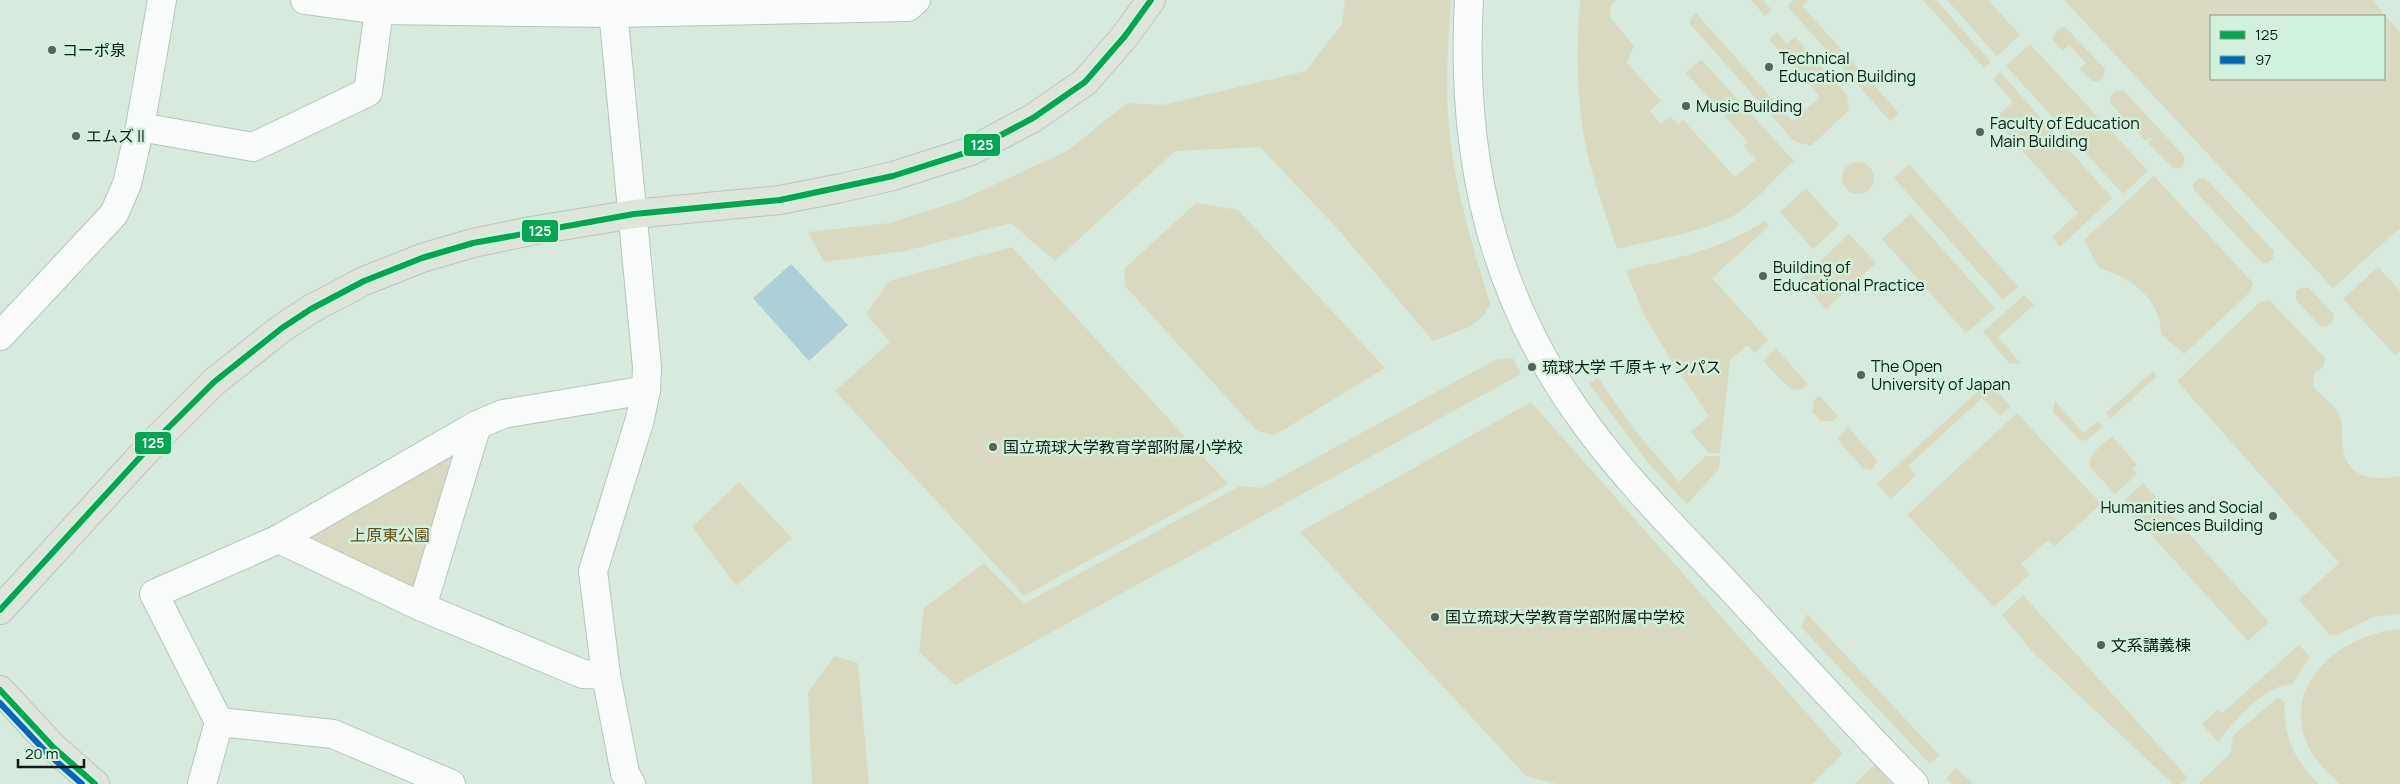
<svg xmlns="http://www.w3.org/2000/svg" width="2400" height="784" font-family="Manrope,'Noto Sans JP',sans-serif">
	<rect width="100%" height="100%" fill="#d8eade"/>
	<g fill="#dad9c1" fill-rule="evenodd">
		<path d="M1345 0H1451C1448 47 1444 97 1451 145 1458 199 1474 251 1490 303 1483 327 1454 332 1433 341L1336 227 1260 147 1175 151 1055 261 1011 223 905 251 824 262 808 232 889 223 959 201 1067 151 1127 103 1163 105 1306 71 1342 24Z"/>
		<path d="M1580 0H1616L1611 5 1610 17 1634 46 1627 63 1661 101 1650 111 1661 124 1670 116 1678 125 1683 120 1735 177 1756 159 1744 146 1748 142 1686 73 1701 59 1794 161C1773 179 1761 197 1738 213 1713 230 1649 241 1617 249 1608 221 1598 193 1590 164 1576 110 1576 55 1580 0Z"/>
		<path d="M1751 0H1763L1772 10 1765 16Z"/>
		<path d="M1793 0H1808L1802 6 1899 113 1890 121 1787 6Z"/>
		<path d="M1923 0H1936L1991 62 1984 68Z"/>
		<path d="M1947 0H1988L2020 35 1997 56Z"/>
		<path d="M2064 0H2372L2400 32V228L2333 288ZM2211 16H2384V79H2211Z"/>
		<path d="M1696 13 1792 121 1820 97 1769 39 1777 32 1787 44 1795 37 1847 95 1849 110 1811 146 1794 141 1690 24V19Z"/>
		<path d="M2065 27 2105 69 2104 76 2099 81H2092L2080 69 2086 63 2069 45 2063 51 2052 39 2058 29Z"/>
		<path d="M2030 44 2148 171 2123 194 2006 66Z"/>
		<path d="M2000 72 2112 198 2060 247 2052 237 2078 213 1994 119 2013 102 1993 79Z"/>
		<path d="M2123 90 2184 156 2185 162 2179 169 2173 168 2148 143 2152 139 2150 137 2146 141 2110 103 2111 96 2116 91Z"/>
		<circle cx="1858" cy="178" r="16"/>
		<path d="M1909 164 2018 287 2003 300 1894 178Z"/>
		<path d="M2154 176 2253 283 2251 291 2184 354 2161 334C2161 299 2131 277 2099 268L2084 240Z"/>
		<path d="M2205 178 2274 251 2273 258 2268 263H2262L2194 190 2193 184 2198 179Z"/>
		<path d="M1806 188 1839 225 1813 249 1780 212Z"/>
		<path d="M1196 203 1238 210 1385 368 1275 435 1257 431 1125 286 1124 269Z"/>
		<path d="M1911 214 1995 308 1966 333 1882 239Z"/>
		<path d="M1765 221 1769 226 1712 278 1768 340 1755 353 1747 345 1730 360 1720 453H1709L1691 432 1709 416 1674 365 1645 317 1626 270C1675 259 1722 249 1765 221Z"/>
		<path d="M1849 234 1876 263 1826 309 1800 280Z"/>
		<path d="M1012 247 1228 484 1024 596 835 391 890 342 866 314 889 281Z"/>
		<path d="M2378 267 2400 291V351L2395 355 2343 299Z"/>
		<path d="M2302 287 2309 288 2334 315C2333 323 2330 326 2321 327L2296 300V292Z"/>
		<path d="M2024 295 2034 305 1998 337 2021 364 2009 363 1983 332Z"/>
		<path d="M2269 300 2325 358 2324 366 2314 373 2313 386C2321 397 2333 402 2339 414 2344 427 2341 436 2343 448 2346 479 2377 481 2400 476V614L2373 617 2337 635H2330L2299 600 2339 563 2177 381 2260 302Z"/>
		<path d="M1776 348 1808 384C1802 390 1796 392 1788 387L1763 361Z"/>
		<path d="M1513 358 1521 374 955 685 919 652 924 608 984 563 1024 604 1240 486 1261 488 1495 360Z"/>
		<path d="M2153 371 2157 376 2111 418 2106 413Z"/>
		<path d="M1598 378 1633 428 1679 482 1706 456H1720L1719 469 1687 504 1647 462 1589 383Z"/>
		<path d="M1988 382 2011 406 2000 416 1982 398 1908 466 1916 475 1891 499 1877 484Z"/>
		<path d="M1819 395 1838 416 1832 421H1821L1812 412 1814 400Z"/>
		<path d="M2055 401 2083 433 2098 421 2103 426 2087 440 2081 441 2053 412Z"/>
		<path d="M1531 402 1843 754 1812 784H1557L1526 776 1300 532Z"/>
		<path d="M2017 413 2101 504 2055 546 2048 540 2021 564 2030 574 1994 607 1907 515Z"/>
		<path d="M477 425 422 607 279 539Z"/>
		<path d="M1848 427 1874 457 1877 461 1872 470 1863 468 1840 443 1838 439Z"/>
		<path d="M2112 436 2137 465 2133 469 2137 474 2115 494 2090 467C2088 453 2103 445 2112 436Z"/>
		<path d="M739 482 792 538 736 586 692 527Z"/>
		<path d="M2143 483 2269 622 2248 641 2122 503Z"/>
		<path d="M2023 595 2188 778 2181 784H2173L2032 651 2002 615Z"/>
		<path d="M1807 614 1939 755 1930 764 1801 627Z"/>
		<path d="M2400 629V784H2340C2328 773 2315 761 2308 746 2279 683 2343 634 2400 629Z"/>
		<path d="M2299 645 2310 657 2292 684C2286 685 2280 686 2274 689 2258 696 2226 728 2219 743L2202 724 2218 709 2222 713Z"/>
		<path d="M835 656 858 663 869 784H812L808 692Z"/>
		<path d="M2278 697 2285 703C2282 735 2296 763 2319 784H2198L2230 754 2233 736Z"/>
		<path d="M1875 764 1895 784H1855Z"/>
		<path d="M1956 768 1973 784H1952L1946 779Z"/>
	</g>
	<path fill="#adcfd8" d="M791 264 848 325 809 361 753 298Z"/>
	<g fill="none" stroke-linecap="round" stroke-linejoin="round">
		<g stroke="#b7c5bc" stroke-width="30">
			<g id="minor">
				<path d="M305 0 379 10 612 13 908 7 916 0"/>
				<path d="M612 0 647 367 646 390 640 419 593 571 606 675 625 773 631 784"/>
				<path d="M1469 0C1460 157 1492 298 1587 426 1629 483 1679 533 1727 584 1789 651 1850 719 1914 784"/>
				<path d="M140 127 253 147 368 92 379 10"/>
				<path d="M0 336 114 214 127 184 140 127 162 0"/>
				<path d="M477 425 503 414 646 390"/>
				<path d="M279 539 422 607 583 674 606 675"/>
				<path d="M219 722 333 734 451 784"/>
				<path d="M202 784 219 722 154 594 279 539 477 425 422 607"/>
			</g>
		</g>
		<g stroke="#bcc6bf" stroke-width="30">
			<g id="major">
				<path d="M0 610 154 442 214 382 282 328 311 309 364 281 422 258 473 243 531 231 634 214 780 200 841 188 893 176 971 151 1033 118 1085 82 1125 36 1151 0"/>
				<path d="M0 690 53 747 95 784"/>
			</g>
		</g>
		<use href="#minor" stroke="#f9fcfa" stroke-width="28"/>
		<use href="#major" stroke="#e0e5db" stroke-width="28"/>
		<g stroke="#d1f1dc" stroke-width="10">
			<g id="bus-1">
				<path d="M0 610 154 442 214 382 282 328 311 309 364 281 422 258 473 243 634 214 780 200 893 176 971 151 1033 118 1085 82 1125 36 1151 0"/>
				<path d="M0 690 53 747 95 784"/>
			</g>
		</g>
		<g stroke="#d1f1dc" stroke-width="10">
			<path id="bus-2" d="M0 703 47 753 82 784"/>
		</g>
		<use href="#bus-1" stroke="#00a651" stroke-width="6"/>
		<use href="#bus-2" stroke="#0065bd" stroke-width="6"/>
	</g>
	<g fill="#55635a" stroke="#d1f1dc" stroke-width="2">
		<circle cx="52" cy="50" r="5"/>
		<circle cx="1769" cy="67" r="5"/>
		<circle cx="1686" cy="106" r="5"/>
		<circle cx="1980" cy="132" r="5"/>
		<circle cx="76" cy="136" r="5"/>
		<circle cx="1763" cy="276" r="5"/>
		<circle cx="1532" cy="367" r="5"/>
		<circle cx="1861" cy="375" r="5"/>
		<circle cx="993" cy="447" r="5"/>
		<circle cx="2273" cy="516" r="5"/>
		<circle cx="1435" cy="617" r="5"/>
		<circle cx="2101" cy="645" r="5"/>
	</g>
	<g text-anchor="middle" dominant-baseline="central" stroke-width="5" stroke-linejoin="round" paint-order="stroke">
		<g font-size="16" fill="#0f1b13" stroke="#d1f1dc" text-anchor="start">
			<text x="62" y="50">コーポ泉</text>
			<text x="1779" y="58">Technical<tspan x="1779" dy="18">Education Building</tspan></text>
			<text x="1696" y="106">Music Building</text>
			<text x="1990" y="123">Faculty of Education<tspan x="1990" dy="18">Main Building</tspan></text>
			<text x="86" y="136">エムズ II</text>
			<text x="1773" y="267">Building of<tspan x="1773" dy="18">Educational Practice</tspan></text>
			<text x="1871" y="366">The Open<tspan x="1871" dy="18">University of Japan</tspan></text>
			<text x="1542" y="367">琉球大学 千原キャンパス</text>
			<text x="1003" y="447">国立琉球大学教育学部附属小学校</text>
			<text x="2263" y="507" text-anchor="end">Humanities and Social<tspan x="2263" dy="18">Sciences Building</tspan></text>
			<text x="1445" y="617">国立琉球大学教育学部附属中学校</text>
			<text x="2111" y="645">文系講義棟</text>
		</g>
		<g font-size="16" fill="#685117" stroke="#d1f1dc">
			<text x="390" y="535">上原東公園</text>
		</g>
	</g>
	<g stroke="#d1f1dc" stroke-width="2">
		<rect x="963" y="133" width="38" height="24" rx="5" fill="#00a651"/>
		<rect x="521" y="219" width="38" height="24" rx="5" fill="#00a651"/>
		<rect x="134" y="431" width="38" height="24" rx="5" fill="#00a651"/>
	</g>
	<g font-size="14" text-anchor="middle" font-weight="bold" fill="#fff">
		<text x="982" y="150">125</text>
		<text x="540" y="236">125</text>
		<text x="153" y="448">125</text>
	</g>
	<rect x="2210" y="15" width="175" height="65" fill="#d1f1dc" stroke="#839b8c"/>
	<rect x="2220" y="31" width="25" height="8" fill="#00a651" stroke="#839b8c"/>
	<text x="2255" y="40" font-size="15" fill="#0f1b13">125</text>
	<rect x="2220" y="56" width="25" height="8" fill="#0065bd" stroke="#839b8c"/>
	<text x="2255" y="65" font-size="15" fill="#0f1b13">97</text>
	<path d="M18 759v8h66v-8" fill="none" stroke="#0f1b13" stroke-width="2.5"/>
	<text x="25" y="759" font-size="15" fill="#0f1b13" stroke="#d1f1dc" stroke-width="4" paint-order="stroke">20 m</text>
</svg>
